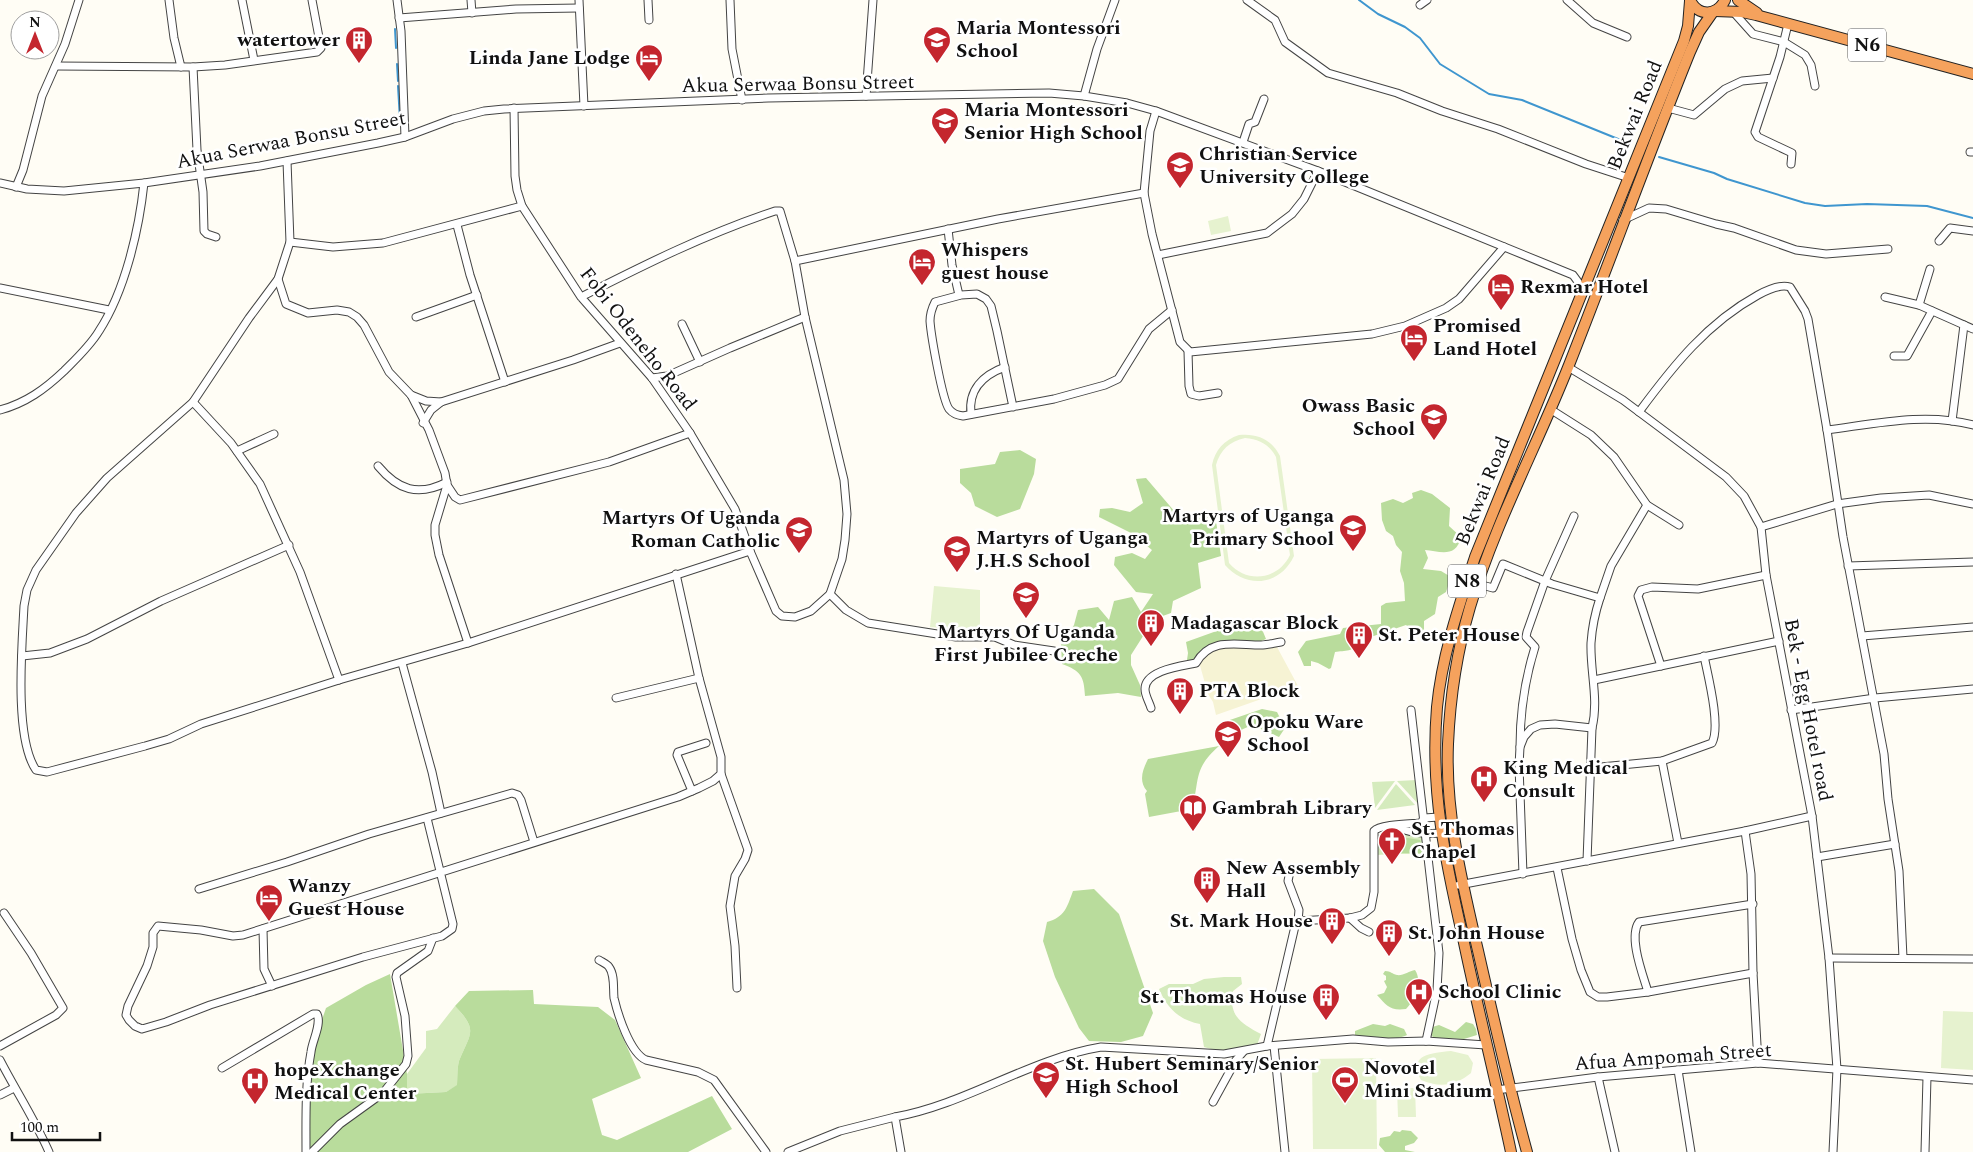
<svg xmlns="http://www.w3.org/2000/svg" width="1973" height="1152" font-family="Spectral,serif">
	<rect width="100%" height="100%" fill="#fffdf5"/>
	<path fill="#f6f3d4" d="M1222 647H1277L1298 686 1216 715 1213 702 1208 694 1199 662 1212 651Z"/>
	<g fill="#d5ebbd">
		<path d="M1417 780 1420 806 1397 781Z"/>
		<path d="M1395 781 1375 808 1372 782Z"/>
		<path d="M1396 784 1415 805 1377 810Z"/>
		<path d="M1419 833 1422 837 1423 854H1396L1394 842 1404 834Z"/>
		<path d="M1391 842 1392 854 1377 855V844Z"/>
		<path d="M1224 977H1241L1242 984 1233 991C1228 1016 1242 1024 1261 1034L1257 1045 1218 1051 1204 1047 1200 1024C1179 1020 1167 1008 1159 989L1169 984H1193L1204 979Z"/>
		<path d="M455 1006C479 1031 470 1033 459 1061 457 1068 458 1077 458 1085L446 1092 407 1094V1074L426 1048V1031L437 1029Z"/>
	</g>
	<g fill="#b9dc9c">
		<path d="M1020 450 1036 459 1034 474 1020 509 997 517 975 506 971 493 960 483V469L995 464 1000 452Z"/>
		<path d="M1146 478 1181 519 1203 515 1216 521 1221 556 1198 563 1201 588 1173 601 1171 613 1146 622 1145 633 1131 655V665L1140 685 1141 697 1118 693 1085 696C1084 676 1081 671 1062 664L1061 645 1074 625 1078 610 1098 607 1109 620 1114 601 1132 597 1141 612 1153 594 1136 592 1114 565 1115 557 1132 553 1145 559 1152 550 1131 533 1099 517 1100 509 1112 508 1130 512 1143 503 1136 479Z"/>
		<path d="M1421 490 1432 494 1450 508 1449 526 1461 537C1456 559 1439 551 1425 550L1428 558 1423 569 1441 571 1451 577 1446 592 1438 597 1435 614 1424 621V629L1419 635 1406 625 1359 641C1354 653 1345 650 1335 652L1331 668 1329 669 1318 663 1311 661V666H1304L1298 652 1306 641 1340 634 1343 628 1381 624V606L1386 603 1405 601 1404 583 1400 571 1402 552 1396 545 1393 536 1386 531 1382 520 1381 503 1393 499 1403 503 1413 498 1412 493Z"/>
		<path d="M1250 619C1259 621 1263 631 1266 639L1254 644 1220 642 1194 662 1187 660 1188 653 1186 642Z"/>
		<path d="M1262 709 1277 712 1285 728 1279 737 1252 725 1230 735 1219 731 1224 722Z"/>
		<path d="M1219 746C1193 769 1200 779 1192 809L1149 817 1145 794 1147 791C1138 781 1143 769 1148 759Z"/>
		<path d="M1408 838 1420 840 1423 847V853H1397L1396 851 1403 839Z"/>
		<path d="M1094 889 1119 914 1153 1013 1143 1036 1121 1042 1089 1041 1079 1028 1055 977 1043 941 1047 922C1065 917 1067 907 1073 891Z"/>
		<path d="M1415 970C1423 982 1415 1000 1406 1009 1390 1011 1387 1006 1377 995L1384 993 1387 987 1384 981 1386 980V976L1383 974 1385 971C1391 971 1392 974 1397 975 1403 976 1409 971 1415 970Z"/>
		<path d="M390 974 407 1074V1094L446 1092 457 1085C458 1077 457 1068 459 1061 470 1033 479 1031 455 1006L469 991 533 990 534 1004 598 1007 615 1020 641 1078 592 1099 602 1135 617 1140 712 1096 732 1129 688 1152H309L307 1085 315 1040 326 1008 366 985Z"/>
		<path d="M1466 1022 1473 1024 1476 1029 1477 1035 1464 1039 1434 1038 1426 1029 1439 1025 1455 1032Z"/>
		<path d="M1373 1024 1385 1026 1390 1024 1404 1029 1407 1035C1396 1041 1367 1040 1355 1035V1031Z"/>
		<path d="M1402 1130 1411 1131 1418 1138 1414 1143 1405 1146V1150L1415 1152H1385L1379 1145 1380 1138 1390 1136 1394 1131 1400 1132Z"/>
	</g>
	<g fill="#e6f2cf" fill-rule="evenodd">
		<path d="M1228 216 1231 231 1211 235 1208 221Z"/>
		<path d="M1239 435C1258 433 1272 440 1280 456L1294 556C1280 586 1246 589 1225 565L1212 465C1215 450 1224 440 1239 435ZM1245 438C1259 439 1270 445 1276 457L1290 555C1278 580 1247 584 1229 563L1216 465C1220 450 1230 441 1245 438Z"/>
		<path d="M934 586 980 590V631L930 627Z"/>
		<path d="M1943 1011 1973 1012V1070L1941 1068Z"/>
		<path d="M1451 1051 1468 1055 1473 1063 1471 1073C1455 1086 1440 1088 1421 1080 1407 1054 1432 1053 1451 1051Z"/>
		<path d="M1376 1058 1377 1149H1313L1312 1059Z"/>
		<path d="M1397 1088H1415L1416 1117H1398Z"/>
	</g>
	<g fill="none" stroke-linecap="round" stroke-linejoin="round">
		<g stroke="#3f96cf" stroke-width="2">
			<path d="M1359 0 1378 14 1405 27 1420 38 1440 64 1489 94 1522 100 1628 143"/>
			<path d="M395 29 396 48"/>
			<path d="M397 64 398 81"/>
			<path d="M398 86 400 120"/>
			<path d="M1659 157 1714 173 1727 179 1805 203 1825 206 1867 204 1927 206 1973 218"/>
		</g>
		<g stroke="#444" stroke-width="9">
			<g id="minor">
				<path d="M169 0 174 38 181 67"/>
				<path d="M242 0 254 60"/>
				<path d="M397 0 401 31 405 137"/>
				<path d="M471 0 472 13"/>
				<path d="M579 0 584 106"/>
				<path d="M648 0 649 20"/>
				<path d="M730 0 732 49 742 100"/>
				<path d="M1247 0 1275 20 1285 42 1328 73 1397 93 1442 111 1498 129 1586 164 1629 178"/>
				<path d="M1567 0 1593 23 1627 37"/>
				<path d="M1420 5 1427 0"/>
				<path d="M1736 15 1753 34 1784 42 1805 55 1811 65 1815 86"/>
				<path d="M399 18 516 9 579 8"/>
				<path d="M1788 24 1780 57 1755 132 1758 137 1792 153 1791 164"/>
				<path d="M56 66 193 67 225 65 317 52 321 48 312 0"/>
				<path d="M193 67 197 150 203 192 204 231 207 234 216 237"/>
				<path d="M866 96 873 0"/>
				<path d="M1084 96 1097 49 1115 0"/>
				<path d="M514 108 515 176 517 190 522 206 581 297 652 378 690 433 735 509 750 551 776 611 782 616 795 617 811 611 830 594 842 559 845 540 847 514 844 480 805 317 795 261 780 211H775C706 234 646 264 581 297"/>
				<path d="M1668 108 1694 115 1725 89 1742 81 1773 78"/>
				<path d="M1156 111 1150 131 1144 193 1152 234 1180 342 1190 352 1372 334 1405 326 1446 308 1459 299 1504 247"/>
				<path d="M1243 142 1249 124 1255 122 1264 99"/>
				<path d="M1970 152H1973"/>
				<path d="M287 161 290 242 278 279 249 318 193 402 107 478 76 513 36 570 27 590 24 606C22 646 14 738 36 770L47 772 145 746 169 739 201 724 339 680 468 643 750 551"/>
				<path d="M0 183 27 189 64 191 144 183 260 166 378 143 405 137 453 119 484 111 504 109 768 98 1049 93 1084 96 1127 103 1156 111 1318 171 1573 275 1584 290"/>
				<path d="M16 187 23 170 42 96 65 44 79 0"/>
				<path d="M1623 220 1649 208 1666 209 1716 224 1734 228 1796 250 1826 254 1888 249"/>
				<path d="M457 225 470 275 505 382"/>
				<path d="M948 229 952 265 959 295"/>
				<path d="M1939 241 1950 228 1973 231"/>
				<path d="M290 242 333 247 383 243 522 206"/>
				<path d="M1158 255 1267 233 1292 214 1304 199 1318 171"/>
				<path d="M795 261 998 219 1144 193"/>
				<path d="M278 279 286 304 308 313 337 310 349 312 357 317 364 325 389 372 411 395 429 430 445 473 447 485 435 525V535L439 555 468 643"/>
				<path d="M0 288 109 310"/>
				<path d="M1885 297 1919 305 1973 329"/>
				<path d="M1919 305 1930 269"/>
				<path d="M416 317 477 295"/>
				<path d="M682 324 700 362"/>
				<path d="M1188 351 1189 386 1191 394 1199 396 1218 393"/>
				<path d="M1894 356H1907L1932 311"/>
				<path d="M1568 367 1623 400 1726 477 1744 496 1761 527 1766 575 1812 816 1829 958 1837 1069 1833 1152"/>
				<path d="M652 378 667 376 730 348 805 317"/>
				<path d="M411 395 426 401 441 402"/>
				<path d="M193 402 231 443 260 484 300 572 339 680"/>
				<path d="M1013 407 997 331 991 306 986 299 977 294 961 295 935 302C932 308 930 313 930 321 931 335 942 399 949 409 953 414 957 415 963 416L1054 399 1105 385 1118 379 1149 329 1172 310"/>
				<path d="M1550 409 1591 435 1614 457 1647 505 1679 525"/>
				<path d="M0 410C26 403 45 389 64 371 76 359 90 346 99 331 125 291 139 230 144 183"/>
				<path d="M1639 412C1673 366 1707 323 1758 295 1767 290 1781 284 1790 287L1805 311 1808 319 1827 430 1843 537 1884 754 1888 799 1899 871 1903 958"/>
				<path d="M971 414C968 390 983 375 1005 367"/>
				<path d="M1952 421 1964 325"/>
				<path d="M423 423 431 410 441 402 573 360 620 343"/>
				<path d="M1827 430C1874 424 1926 412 1973 425"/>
				<path d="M237 451 274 434"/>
				<path d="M378 466C398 490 418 497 447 482"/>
				<path d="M447 485 455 497 460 500 609 462 690 433"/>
				<path d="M1761 527 1837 504 1881 498 1929 495 1973 504"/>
				<path d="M1848 566 1973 562"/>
				<path d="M1478 584 1493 588 1503 564 1552 584 1600 598C1595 613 1592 628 1591 643 1590 672 1599 699 1592 728L1587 861"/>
				<path d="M830 594 846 610 868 623 956 637H995L1014 645 1054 651"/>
				<path d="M1600 598 1611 566 1647 505"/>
				<path d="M1862 636 1973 627"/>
				<path d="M22 656 50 653 87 639 161 601 289 545"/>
				<path d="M402 663 432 772 441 813"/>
				<path d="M1661 666 1638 596 1641 590 1652 587 1698 589 1766 575"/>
				<path d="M1594 680 1779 641"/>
				<path d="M616 698 699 678"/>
				<path d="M1151 708C1149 701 1145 696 1145 689 1145 670 1182 666 1196 663 1211 637 1236 645 1261 645 1267 645 1274 643 1281 642"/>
				<path d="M1411 710 1439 953 1437 990 1426 1041"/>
				<path d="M1791 710 1875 698 1973 689"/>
				<path d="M1520 747C1520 713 1525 679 1535 647L1526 637 1527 632 1545 581 1574 516"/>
				<path d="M1662 761 1678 843"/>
				<path d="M1591 768 1662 761 1712 743C1721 726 1708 676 1704 656"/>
				<path d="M721 774 748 850 745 859 735 876 730 906 735 946 737 988"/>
				<path d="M692 791 677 755 678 752 706 743"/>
				<path d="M427 818 453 924 452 929 442 936 363 957 210 1005 166 1022 142 1029 135 1026 129 1020 126 1015 128 1006 147 966 153 947V933L158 926 201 930 233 936 243 935 678 797 699 788 713 781 721 774V757L699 678 676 574"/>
				<path d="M1397 826C1403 833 1431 834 1441 833"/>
				<path d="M1745 831 1751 874 1753 973 1758 1063"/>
				<path d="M1817 857 1895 844"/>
				<path d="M1557 868 1572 939 1581 970 1590 992 1598 997H1607L1648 992 1753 973"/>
				<path d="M1287 871 1289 876 1288 881 1299 910 1298 921"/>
				<path d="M1523 874 1519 766 1520 747 1524 737 1531 729 1540 725 1555 724 1592 728"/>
				<path d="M1459 885 1745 831 1812 816"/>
				<path d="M199 889 287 862 369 834 512 793 518 795 521 800 534 842"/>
				<path d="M1350 918 1361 928 1369 932"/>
				<path d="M263 929 264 969 272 986"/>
				<path d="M1829 958 1973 959"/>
				<path d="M599 960C602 962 607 964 609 967 615 975 613 989 614 998 618 1015 630 1053 646 1060L698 1072 714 1080 766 1152"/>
				<path d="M1648 992C1643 975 1628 937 1639 922L1753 904"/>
				<path d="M0 1046 56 1015 63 1008 31 953 4 913"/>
				<path d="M1267 1046 1296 922 1298 921 1350 918 1362 915 1371 908 1374 892V831C1380 824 1411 824 1421 823L1424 818 1439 817"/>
				<path d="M1274 1046 1285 1152"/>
				<path d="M0 1060C16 1091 35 1120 49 1152"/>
				<path d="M222 1068 313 1014H317C322 1024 312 1041 311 1052 305 1084 306 1119 306 1152"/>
				<path d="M1678 1070 1691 1152"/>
				<path d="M1598 1077 1615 1152"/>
				<path d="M1496 1090 1598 1077 1758 1063 1973 1080"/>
				<path d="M0 1095 14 1088"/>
				<path d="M1213 1102 1236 1060 1244 1051"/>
				<path d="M312 1152 340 1124 383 1093 406 1064 408 1056 405 1016 396 977 397 973 428 951 433 938"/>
				<path d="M788 1152 840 1131 895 1117"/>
				<path d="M901 1152 895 1117C967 1104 1029 1059 1101 1047L1224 1054 1267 1046 1353 1039 1388 1042 1426 1041 1486 1045"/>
				<path d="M1925 1152 1927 1077"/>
			</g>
		</g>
		<g stroke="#222" stroke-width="12">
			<g id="highway">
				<path d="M1690 0C1698 17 1717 16 1725 0"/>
				<path d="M1738 0 1757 13"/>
				<path d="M1715 11 1742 12 1756 15 1973 74"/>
				<path d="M1511 1152C1496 1081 1478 1010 1463 938 1445 859 1430 790 1437 707 1442 655 1459 606 1475 557L1684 41 1688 26 1690 1"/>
				<path d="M1527 1152C1509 1087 1494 1021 1479 955 1463 886 1445 815 1448 744 1450 698 1457 651 1470 607 1495 523 1537 446 1569 365 1610 261 1648 156 1690 52L1699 32 1713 12"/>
			</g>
		</g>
		<use href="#minor" stroke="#fff" stroke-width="7"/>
		<use href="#highway" stroke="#f5a25d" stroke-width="10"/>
	</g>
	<defs>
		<g id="building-pin" transform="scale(1.4375)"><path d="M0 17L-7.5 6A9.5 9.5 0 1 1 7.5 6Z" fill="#c4262e" stroke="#fff"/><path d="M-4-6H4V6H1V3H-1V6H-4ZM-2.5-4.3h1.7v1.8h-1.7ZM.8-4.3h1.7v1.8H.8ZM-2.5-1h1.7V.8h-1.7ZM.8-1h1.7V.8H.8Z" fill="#fff"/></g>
		<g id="school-pin" transform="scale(1.4375)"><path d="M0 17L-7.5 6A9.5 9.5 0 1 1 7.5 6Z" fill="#c4262e" stroke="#fff"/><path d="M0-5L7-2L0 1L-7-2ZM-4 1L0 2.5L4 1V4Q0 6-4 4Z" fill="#fff"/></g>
		<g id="hotel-pin" transform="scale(1.4375)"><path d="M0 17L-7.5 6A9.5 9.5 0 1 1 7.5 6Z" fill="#c4262e" stroke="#fff"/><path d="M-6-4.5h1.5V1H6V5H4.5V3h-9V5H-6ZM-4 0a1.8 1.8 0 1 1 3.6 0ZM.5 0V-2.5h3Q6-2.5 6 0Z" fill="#fff"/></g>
		<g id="university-pin" transform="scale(1.4375)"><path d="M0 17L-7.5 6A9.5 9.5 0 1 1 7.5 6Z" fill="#c4262e" stroke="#fff"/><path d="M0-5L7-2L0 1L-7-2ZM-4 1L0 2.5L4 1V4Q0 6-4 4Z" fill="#fff"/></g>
		<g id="hospital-pin" transform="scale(1.4375)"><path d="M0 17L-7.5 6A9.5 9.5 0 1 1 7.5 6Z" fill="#c4262e" stroke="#fff"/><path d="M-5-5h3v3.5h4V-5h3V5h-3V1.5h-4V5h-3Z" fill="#fff"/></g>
		<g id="library-pin" transform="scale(1.4375)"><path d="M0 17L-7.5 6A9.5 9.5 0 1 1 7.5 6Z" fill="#c4262e" stroke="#fff"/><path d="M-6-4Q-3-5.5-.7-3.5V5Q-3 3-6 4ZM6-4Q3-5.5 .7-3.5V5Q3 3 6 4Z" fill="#fff"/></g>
		<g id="church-pin" transform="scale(1.4375)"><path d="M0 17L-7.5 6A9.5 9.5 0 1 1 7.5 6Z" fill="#c4262e" stroke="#fff"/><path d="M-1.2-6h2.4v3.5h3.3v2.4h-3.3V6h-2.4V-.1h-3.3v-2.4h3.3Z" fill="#fff"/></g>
		<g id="stadium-pin" transform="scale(1.4375)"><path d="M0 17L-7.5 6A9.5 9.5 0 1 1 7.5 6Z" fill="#c4262e" stroke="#fff"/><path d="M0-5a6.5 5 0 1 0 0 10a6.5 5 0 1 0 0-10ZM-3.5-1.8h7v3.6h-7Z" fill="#fff"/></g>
	</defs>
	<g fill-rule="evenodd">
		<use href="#building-pin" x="359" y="40"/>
		<use href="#school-pin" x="937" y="40"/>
		<use href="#hotel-pin" x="649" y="58"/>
		<use href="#school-pin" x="945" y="121"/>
		<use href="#university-pin" x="1180" y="165"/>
		<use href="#hotel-pin" x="922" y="262"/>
		<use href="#hotel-pin" x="1501" y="287"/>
		<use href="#hotel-pin" x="1414" y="338"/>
		<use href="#school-pin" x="1434" y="417"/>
		<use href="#school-pin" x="1353" y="528"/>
		<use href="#school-pin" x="799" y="530"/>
		<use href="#school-pin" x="957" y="549"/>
		<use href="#school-pin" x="1026" y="595"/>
		<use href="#building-pin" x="1151" y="623"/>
		<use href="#building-pin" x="1359" y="635"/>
		<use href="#building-pin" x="1180" y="691"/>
		<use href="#school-pin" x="1228" y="734"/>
		<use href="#hospital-pin" x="1484" y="779"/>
		<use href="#library-pin" x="1193" y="808"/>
		<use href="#church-pin" x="1392" y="841"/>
		<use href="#building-pin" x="1207" y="880"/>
		<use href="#hotel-pin" x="269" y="898"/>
		<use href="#building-pin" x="1332" y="921"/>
		<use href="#building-pin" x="1389" y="933"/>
		<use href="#hospital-pin" x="1419" y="992"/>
		<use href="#building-pin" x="1326" y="997"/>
		<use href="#school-pin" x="1046" y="1075"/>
		<use href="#stadium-pin" x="1345" y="1080"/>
		<use href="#hospital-pin" x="255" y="1081"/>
	</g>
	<g text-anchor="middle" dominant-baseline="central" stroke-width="5" stroke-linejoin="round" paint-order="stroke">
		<g fill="#fff" stroke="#585858" stroke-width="1">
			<rect x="1848" y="28.5" width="38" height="33" rx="4"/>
			<rect x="1448" y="564.5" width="38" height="33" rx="4"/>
		</g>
		<g font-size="19" font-weight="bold" fill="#111">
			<text x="1867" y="45">N6</text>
			<text x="1467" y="581">N8</text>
		</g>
		<g font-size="20" font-weight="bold" fill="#111" stroke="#fff" text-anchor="start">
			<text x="956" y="28">Maria Montessori<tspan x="956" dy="23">School</tspan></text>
			<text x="340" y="40" text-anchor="end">watertower</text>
			<text x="630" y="58" text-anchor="end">Linda Jane Lodge</text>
			<text x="964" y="110">Maria Montessori<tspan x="964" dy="23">Senior High School</tspan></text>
			<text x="1199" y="154">Christian Service<tspan x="1199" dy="23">University College</tspan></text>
			<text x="941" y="250">Whispers<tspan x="941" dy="23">guest house</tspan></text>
			<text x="1520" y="287">Rexmar Hotel</text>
			<text x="1433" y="326">Promised<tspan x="1433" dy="23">Land Hotel</tspan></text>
			<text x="1415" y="406" text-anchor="end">Owass Basic<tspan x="1415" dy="23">School</tspan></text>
			<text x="1334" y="516" text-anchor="end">Martyrs of Uganga<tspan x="1334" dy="23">Primary School</tspan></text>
			<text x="780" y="518" text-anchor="end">Martyrs Of Uganda<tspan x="780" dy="23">Roman Catholic</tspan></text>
			<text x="976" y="538">Martyrs of Uganga<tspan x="976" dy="23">J.H.S School</tspan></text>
			<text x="1170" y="623">Madagascar Block</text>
			<text x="1026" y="632" text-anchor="middle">Martyrs Of Uganda<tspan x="1026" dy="23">First Jubilee Creche</tspan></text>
			<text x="1378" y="635">St. Peter House</text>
			<text x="1199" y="691">PTA Block</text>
			<text x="1247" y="722">Opoku Ware<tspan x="1247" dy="23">School</tspan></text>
			<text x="1503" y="768">King Medical<tspan x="1503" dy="23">Consult</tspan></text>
			<text x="1212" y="808">Gambrah Library</text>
			<text x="1411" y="829">St. Thomas<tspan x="1411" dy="23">Chapel</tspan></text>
			<text x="1226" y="868">New Assembly<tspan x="1226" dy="23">Hall</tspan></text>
			<text x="288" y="886">Wanzy<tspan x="288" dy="23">Guest House</tspan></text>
			<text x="1313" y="921" text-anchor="end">St. Mark House</text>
			<text x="1408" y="933">St. John House</text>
			<text x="1438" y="992">School Clinic</text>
			<text x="1307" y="997" text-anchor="end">St. Thomas House</text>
			<text x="1065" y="1064">St. Hubert Seminary/Senior<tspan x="1065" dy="23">High School</tspan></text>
			<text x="1364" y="1068">Novotel<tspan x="1364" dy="23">Mini Stadium</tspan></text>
			<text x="274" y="1070">hopeXchange<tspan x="274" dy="23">Medical Center</tspan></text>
		</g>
		<g font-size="20" fill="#111" stroke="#fff">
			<text transform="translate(798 84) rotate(-1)">Akua Serwaa Bonsu Street</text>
			<text transform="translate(1635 115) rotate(-68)">Bekwai Road</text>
			<text transform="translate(291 140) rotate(-11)">Akua Serwaa Bonsu Street</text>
			<text transform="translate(638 339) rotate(52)">Fobi Odeneho Road</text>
			<text transform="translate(1483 491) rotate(-68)">Bekwai Road</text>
			<text transform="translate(1808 710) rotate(79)">Bek - Egg Hotel road</text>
			<text transform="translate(1673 1057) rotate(-4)">Afua Ampomah Street</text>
		</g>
	</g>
	<g transform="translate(35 35)"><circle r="24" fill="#ffffff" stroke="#a0a0a0"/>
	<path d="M0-4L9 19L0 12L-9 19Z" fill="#c4262e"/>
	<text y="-8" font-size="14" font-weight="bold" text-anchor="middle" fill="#111111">N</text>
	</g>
	<path d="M12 1132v8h88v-8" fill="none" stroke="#111111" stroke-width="2.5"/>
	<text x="20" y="1132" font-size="15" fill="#111111" stroke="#ffffff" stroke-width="4" paint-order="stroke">100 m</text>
</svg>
